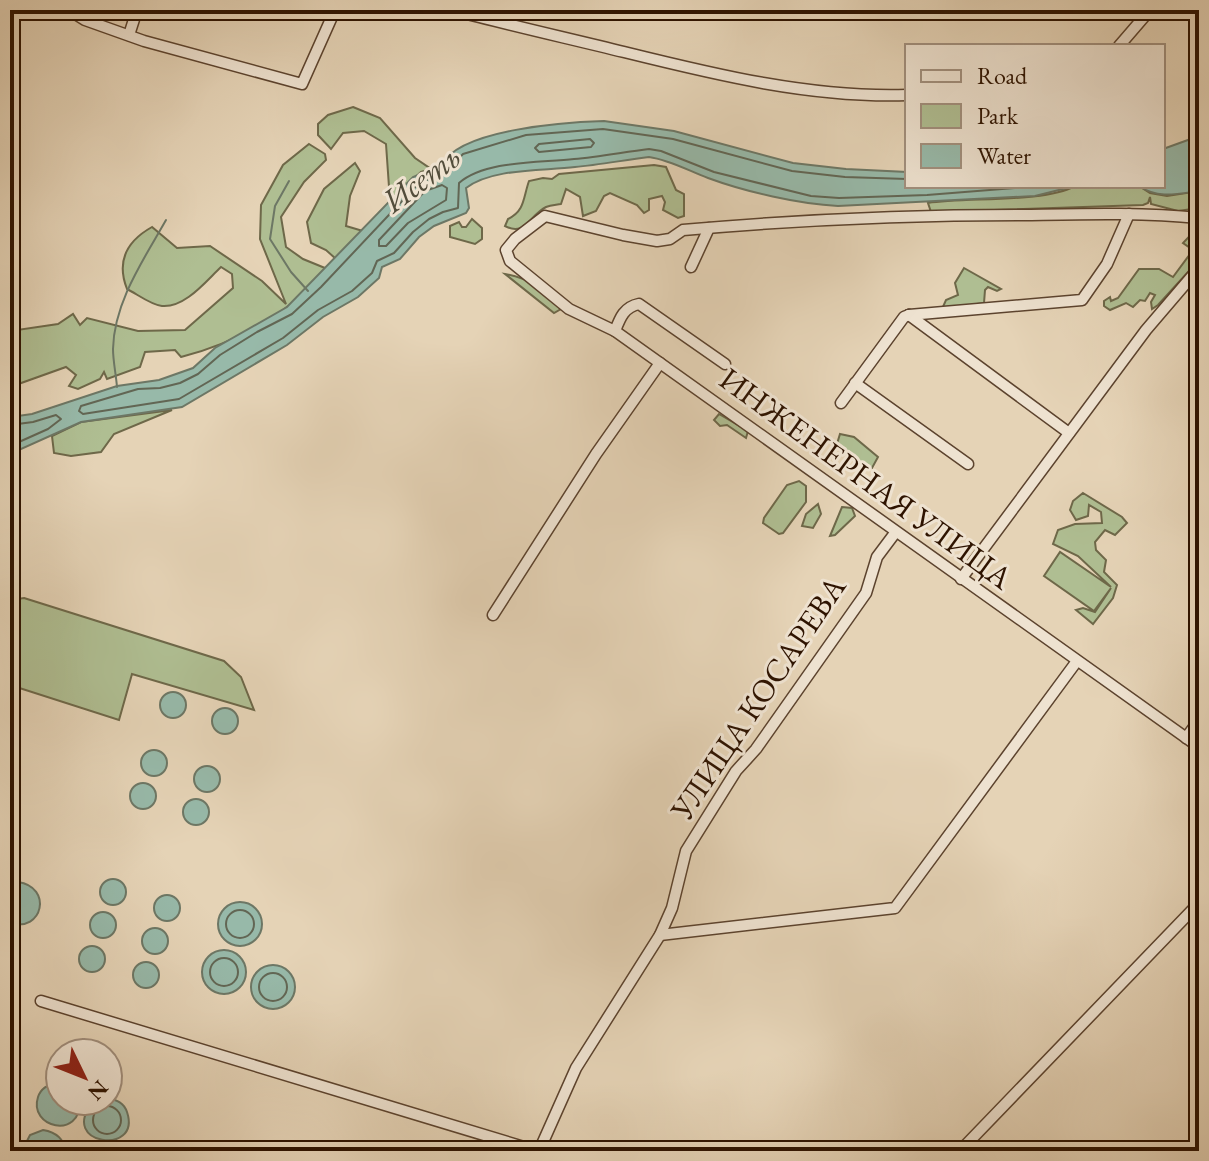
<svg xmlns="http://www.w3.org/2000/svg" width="1209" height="1161" font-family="'EB Garamond',serif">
	<rect width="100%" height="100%" fill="#e5d3b6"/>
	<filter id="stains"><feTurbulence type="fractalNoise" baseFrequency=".0025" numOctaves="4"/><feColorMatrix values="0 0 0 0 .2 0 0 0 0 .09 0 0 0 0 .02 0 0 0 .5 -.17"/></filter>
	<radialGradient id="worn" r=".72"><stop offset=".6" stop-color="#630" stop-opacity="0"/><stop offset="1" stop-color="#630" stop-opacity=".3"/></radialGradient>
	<g fill="#afbe92" stroke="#6e6849" stroke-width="2">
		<path d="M353 107 380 118 415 158 431 169 421 172 390 201 386 144 364 131 343 133 331 149 318 135V124L328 115Z"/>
		<path d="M309 144 325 154 326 160 304 182 281 217 286 247 303 259 325 268C292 314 235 343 181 357L175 350 145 352 140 367 107 379 104 372 100 379 78 389 69 386 76 375 66 367 10 387V331L58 324 73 314 80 325 87 318 138 331 185 330 233 288 232 274 221 267C206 281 185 308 162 306 151 305 137 294 127 289 116 261 127 241 152 227L177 248 210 246 262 281 286 304 260 239 261 205 283 165Z"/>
		<path d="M355 163 360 171 350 196 346 226 363 231 336 259 326 250 311 243 307 222 324 189Z"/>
		<path d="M654 165 666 167 676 190 684 194V216L678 218 663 210 665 202 662 196 649 199V210L644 213 637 205 610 193 604 196 596 211 583 216 580 197 566 189 561 204C556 205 551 205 546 207 530 215 525 237 505 226L508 219C525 211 523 198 529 181L543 178 552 179 559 174Z"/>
		<path d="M1075 186H1139L1150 193 1167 196 1199 191V208L1178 211 1151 204 1150 197 1148 203 1143 205 931 212 928 203C967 197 1044 203 1075 186Z"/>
		<path d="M472 219 482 228V239L475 244 450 237V226L459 222 462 227H466Z"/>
		<path d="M1199 226V260L1158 305 1152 309 1151 302 1155 295 1150 293 1145 301 1140 300 1133 307 1126 303 1110 310 1104 306V301L1110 297 1111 301 1118 298 1139 269H1159L1173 277 1193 250 1183 243Z"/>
		<path d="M964 268 1001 289 997 291 988 287 985 290 984 303 942 309 946 300 958 295 955 283Z"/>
		<path d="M505 274C526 277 549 291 561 309L554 313Z"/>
		<path d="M172 410 114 434 101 452 71 456 54 453 52 436 81 422Z"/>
		<path d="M719 414 748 431 746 438 727 425 720 426 714 420Z"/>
		<path d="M840 434 854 437 878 457 872 468 865 467 836 447Z"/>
		<path d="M799 481 806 486V502L783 533 779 534 763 523 764 518 787 485Z"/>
		<path d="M1083 493 1122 517 1127 523 1115 535 1105 530 1095 542 1096 550 1106 560 1104 572 1117 585 1113 598 1093 624 1076 610 1083 608 1095 612 1111 588 1094 611 1044 576 1060 552 1111 587 1078 556 1053 544 1058 530 1075 524 1102 523 1101 512 1089 505 1088 516 1076 520 1070 510 1073 501Z"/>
		<path d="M818 504 821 514 813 528 802 526 806 514Z"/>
		<path d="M842 507 852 508 855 516 835 535 830 536Z"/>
		<path d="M24 598 224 661 241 677 254 710 132 674 119 720 10 685V600Z"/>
	</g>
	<g fill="#97b9a9" stroke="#6d7765" stroke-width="2">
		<path d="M604 121 674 131 793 163 846 169 907 172V186H1075L1035 196 838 206C799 204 746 192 708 178 689 171 670 160 649 157 624 160 599 165 575 167 543 171 492 168 466 188L469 208 466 213 434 226 419 237 400 259 382 267 379 278 358 297 323 317 287 345 182 407 81 422 10 454V417L32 414 117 386 159 380 193 368 215 348 287 307 413 177 442 165C459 129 568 122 604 121Z"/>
		<path d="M1199 136V191C1177 194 1158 199 1139 186H1163V149Z"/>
		<circle cx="173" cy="705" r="13"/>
		<circle cx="225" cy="721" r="13"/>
		<circle cx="154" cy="763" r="13"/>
		<circle cx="207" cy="779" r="13"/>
		<circle cx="143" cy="796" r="13"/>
		<circle cx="196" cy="812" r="13"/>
		<circle cx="113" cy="892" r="13"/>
		<path d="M18 882C53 887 43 933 10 923V884Z"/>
		<circle cx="167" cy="908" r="13"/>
		<circle cx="240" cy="924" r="22"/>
		<circle cx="103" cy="925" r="13"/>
		<circle cx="155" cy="941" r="13"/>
		<circle cx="92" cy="959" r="13"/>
		<circle cx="224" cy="972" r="22"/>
		<circle cx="146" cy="975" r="13"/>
		<circle cx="273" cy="987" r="22"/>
		<path d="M58 1083 60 1101H80C81 1140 28 1128 38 1097 41 1088 49 1084 58 1083Z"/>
		<path d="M108 1098C117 1100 124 1103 127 1112 142 1157 57 1144 93 1103L108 1101Z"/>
		<path d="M43 1130C55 1132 64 1138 65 1151H22L30 1135Z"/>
	</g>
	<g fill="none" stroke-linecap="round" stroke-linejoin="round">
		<g stroke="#626654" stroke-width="2">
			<path d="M590 139 594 143 591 147 539 152 535 148 539 144Z"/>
			<path d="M907 179 845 177 792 171 673 139 603 129 526 135 463 154 446 172 419 183 321 287 292 314 257 332 220 355 198 374 180 383 160 388 138 389 81 406 79 411 83 414 179 399 283 338 318 310 352 291 372 273 377 261 394 253 413 232 429 219 443 212 458 208 459 183C486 160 540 163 574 159 599 157 624 152 649 149L661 151 714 172 811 196 839 198 927 195 1041 186"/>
			<path d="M442 185 447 188 446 200 408 223 386 246H379V240L425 191Z"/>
			<path d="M10 425 33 422 56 415 61 419 48 429 10 446"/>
			<circle cx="240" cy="924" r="14"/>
			<circle cx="224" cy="972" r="14"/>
			<circle cx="273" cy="987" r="14"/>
			<circle cx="107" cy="1120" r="14"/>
		</g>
		<g stroke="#6d7765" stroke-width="2">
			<path d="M289 181 275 206 270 239 291 272 308 291"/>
			<path d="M117 387C116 374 113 361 113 349 114 302 144 259 166 220"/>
		</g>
		<g stroke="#5c432e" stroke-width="13">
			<g id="minor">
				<path d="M69 10 85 20 144 41 302 84 335 10"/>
				<path d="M452 10C509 25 567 38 624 52 717 75 811 98 907 95"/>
				<path d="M129 35 137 10"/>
				<path d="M1119 46 1150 10"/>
				<path d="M1199 218C1140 212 1082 214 1023 215 910 215 796 220 683 230L670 239 657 241 623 235 545 216 515 239 506 250 510 261 569 309 615 331 1199 747"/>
				<path d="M691 267 709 228"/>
				<path d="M909 315 1082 300 1107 264 1129 214"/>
				<path d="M909 315 1069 433"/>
				<path d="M615 331C620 318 624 307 639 304L725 364"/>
				<path d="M855 383 968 464"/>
				<path d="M841 403 904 317 909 315"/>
				<path d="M961 579 1146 330 1199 268"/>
				<path d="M493 615 596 454 660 363"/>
				<path d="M1186 738 1199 720"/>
				<path d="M660 935 895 908 1077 661"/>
				<path d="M41 1001 537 1151"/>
				<path d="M539 1151 576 1068 660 935 672 908 686 851 736 771 756 749 866 593 877 557 895 533"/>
				<path d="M960 1151 1199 903"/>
			</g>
		</g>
		<use href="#minor" stroke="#eee2d0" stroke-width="10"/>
	</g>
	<g text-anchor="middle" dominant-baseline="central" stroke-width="6" stroke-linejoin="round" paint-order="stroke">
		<g font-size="32" fill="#2e1300" stroke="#eee2d0">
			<text transform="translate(866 478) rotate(36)">ИНЖЕНЕРНАЯ УЛИЦА</text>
			<text transform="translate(758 698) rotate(-56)">УЛИЦА КОСАРЕВА</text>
		</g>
		<g font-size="34" font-style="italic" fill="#534d3b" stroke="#eee2d0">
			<text transform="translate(421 178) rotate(-37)">Исеть</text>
		</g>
	</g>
	<rect width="1209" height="1161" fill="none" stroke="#e5d3b6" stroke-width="40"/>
	<rect x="12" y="12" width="1185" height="1137" fill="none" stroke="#2e1300" stroke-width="4"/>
	<rect x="20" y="20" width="1169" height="1121" fill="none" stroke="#2e1300" stroke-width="2"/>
	<rect x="905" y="44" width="260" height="144" fill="#eee2d0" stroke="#a18f7d" stroke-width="2"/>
	<rect x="921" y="70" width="40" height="12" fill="#eee2d0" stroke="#a18f7d" stroke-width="2"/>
	<text x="977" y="84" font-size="24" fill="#2e1300">Road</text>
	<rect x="921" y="104" width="40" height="24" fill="#afbe92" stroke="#a18f7d" stroke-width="2"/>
	<text x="977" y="124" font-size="24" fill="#2e1300">Park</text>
	<rect x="921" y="144" width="40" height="24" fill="#97b9a9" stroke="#a18f7d" stroke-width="2"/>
	<text x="977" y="164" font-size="24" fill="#2e1300">Water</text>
	<g transform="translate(84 1077) rotate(133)"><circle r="38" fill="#eee2d0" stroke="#a18f7d" stroke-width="2"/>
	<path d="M0-6L14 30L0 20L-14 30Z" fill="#8f2418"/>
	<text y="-12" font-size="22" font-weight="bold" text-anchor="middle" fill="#2e1300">N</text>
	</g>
	<rect width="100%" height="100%" filter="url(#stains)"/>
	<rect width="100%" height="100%" fill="url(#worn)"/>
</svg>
